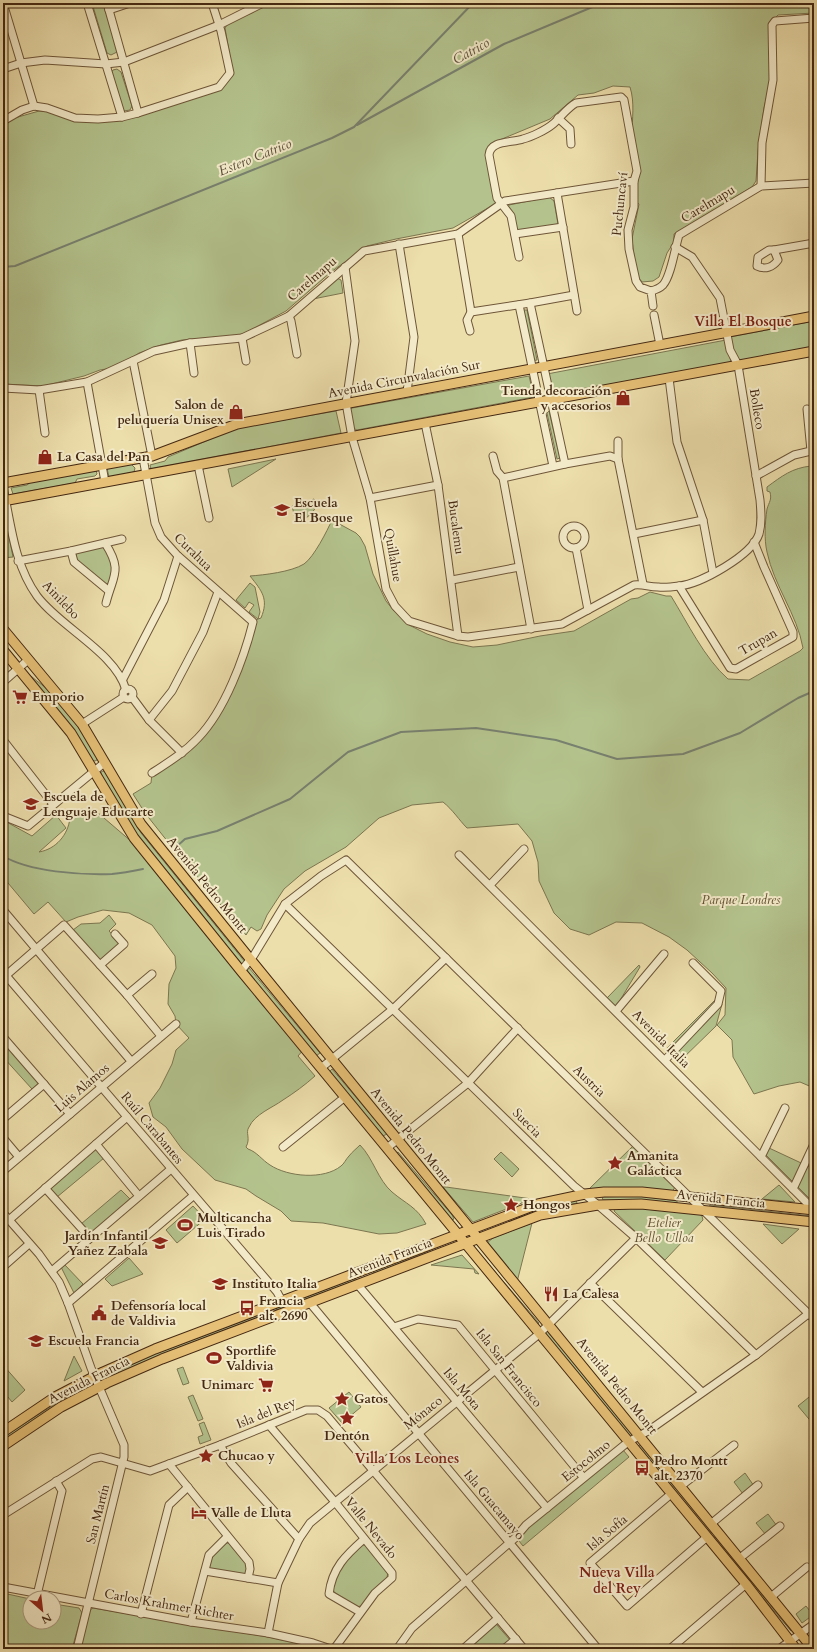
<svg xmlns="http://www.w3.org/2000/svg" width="817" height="1652" font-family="Cardo,serif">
	<rect width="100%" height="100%" fill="#eddfac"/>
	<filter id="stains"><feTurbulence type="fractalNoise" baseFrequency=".005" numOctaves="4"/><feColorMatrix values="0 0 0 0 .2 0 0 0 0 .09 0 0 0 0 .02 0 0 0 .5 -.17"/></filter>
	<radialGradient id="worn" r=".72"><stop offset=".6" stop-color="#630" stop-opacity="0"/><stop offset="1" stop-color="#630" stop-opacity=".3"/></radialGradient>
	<g fill="#b4c38d" stroke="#7c7650">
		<path d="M92 3H103L117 49V52L111 55 107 53Z"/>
		<path d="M267 3H814V13L778 15 770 23 771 79 764 108 758 151 756 181 752 187 674 234V242L667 253 659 277 653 281 642 282 636 274 632 239 639 204 635 200C634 178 632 156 632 134 632 119 635 103 630 87L613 86 594 93 578 95 550 119 490 144 494 190 502 200 453 228 396 239 367 246 331 272 286 311 241 335 182 340 161 345 139 353 118 367 100 370 84 376 43 386 3 384V125L11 119 39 111 59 112 78 121H117L185 100 227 79 229 51 225 28 229 22 252 13Z"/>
		<path d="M117 69 121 72 132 106 130 110 124 111 122 108 110 74 113 70Z"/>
		<path d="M549 197 554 201 558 224 519 231 516 229 508 208 509 205Z"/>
		<path d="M337 278 341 280 343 293 313 299Z"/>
		<path d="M523 310H527L537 360 532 361Z"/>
		<path d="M814 321V347L738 361 733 350 730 337Z"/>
		<path d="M726 340 731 362 552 395 547 374Z"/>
		<path d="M529 376 534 397 357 430 351 427 349 410 352 408Z"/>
		<path d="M336 411 341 433 151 469 150 465 165 461 168 457 237 428Z"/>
		<path d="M549 411 560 458 557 459 547 413Z"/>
		<path d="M276 459 232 487 228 469Z"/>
		<path d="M131 464 135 468 134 472 109 477 107 468Z"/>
		<path d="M811 466 814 467V1088L800 1082 779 1086 754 1094 733 1057 732 1040 717 1025 725 1015 726 988 712 973 687 950 669 937 642 923 616 922 589 935 570 929 554 913 539 881 538 862 532 841 518 824 467 828C459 820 453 810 443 802L412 805 379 818 346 847 305 871 284 889 267 915 261 929 257 931 251 927 246 935 164 837 145 813 133 794 151 783 152 773 199 737 227 693 253 622 258 619 249 612 254 605 249 602 245 608 236 600 250 583 255 587 260 612 258 619 261 618C269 599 262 591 250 576 264 575 291 572 304 564 314 557 327 531 332 520L356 533 360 537 365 546 373 574 386 601 394 611 409 625 427 634 450 642 473 647 497 645 540 636 574 631 631 599 638 598 650 592 666 596H671C687 622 705 659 728 679L749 680 800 651 803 648C797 614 774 586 767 552 764 539 765 523 767 509 769 502 772 500 770 492L767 491V487C782 476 792 468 811 466Z"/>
		<path d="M96 470 97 474 95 476 77 479 75 483 13 494 11 488 27 485 32 481Z"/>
		<path d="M314 499 317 506 311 514 301 522H296L292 506Z"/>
		<path d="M3 509 4 511 13 557 3 558Z"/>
		<path d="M103 547C112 560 114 565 111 581L107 584H103L77 560 76 552Z"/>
		<path d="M26 671C32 678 40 683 47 689 66 707 83 734 97 756V760L95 761 92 760 25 672Z"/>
		<path d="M103 771 106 772 141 833 245 962 243 966 129 826 101 774V772Z"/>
		<path d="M82 809 97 812 132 842 304 1049 298 1056 315 1076C305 1085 294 1093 283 1100 272 1108 255 1114 249 1127 245 1133 251 1138 246 1147L248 1149C257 1152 262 1160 270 1165 288 1177 324 1180 341 1166 344 1164 346 1159 349 1156 352 1152 356 1149 360 1145 373 1158 378 1180 392 1192 406 1204 417 1207 426 1224L397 1233 379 1234 323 1223 291 1221 281 1211 256 1196 246 1189 215 1180 182 1149 166 1127 153 1117 149 1103 160 1088 172 1064 176 1050 189 1038 176 1024 175 1016 168 1004 169 984 176 968 175 956 152 925 129 913 103 910 78 917 66 922 48 902 34 914 3 877V820L32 836 56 815 66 828 39 852C56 849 68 835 70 818Z"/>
		<path d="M109 915 116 924 109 931 120 943 101 961 73 930 81 924 100 923Z"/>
		<path d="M639 965 640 967 616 1007 607 998Z"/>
		<path d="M249 968 320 1053 316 1056 246 972Z"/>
		<path d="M716 999 722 1004 716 1026 678 1063 665 1050Z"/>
		<path d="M3 1043 39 1083 32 1089 3 1057Z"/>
		<path d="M332 1069 387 1134 383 1136 329 1072Z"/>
		<path d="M633 1146 675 1187 672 1192 588 1190Z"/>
		<path d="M769 1148 814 1169V1203L766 1155Z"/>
		<path d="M96 1149 104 1158 57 1197 50 1188Z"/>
		<path d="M398 1152 452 1215 454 1219 452 1220 395 1154Z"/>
		<path d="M501 1152 519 1169 512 1177 494 1159Z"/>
		<path d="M779 1185 795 1202 762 1199Z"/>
		<path d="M443 1187H446L532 1199 473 1222Z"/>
		<path d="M121 1190 130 1199 90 1234 81 1224Z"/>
		<path d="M642 1196 677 1201V1204L641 1200H603L602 1197Z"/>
		<path d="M575 1198 577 1203 546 1210 486 1232 520 1217 523 1212Z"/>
		<path d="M710 1205 812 1216V1218L709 1207Z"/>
		<path d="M193 1206 205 1219 177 1243 166 1230Z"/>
		<path d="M617 1206 697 1212 702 1216 703 1220 665 1260 614 1211Z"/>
		<path d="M532 1223 517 1282 487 1243 493 1238Z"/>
		<path d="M763 1224 799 1229 782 1244Z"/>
		<path d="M450 1242 374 1274 373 1270Z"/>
		<path d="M479 1253 539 1323 536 1326Z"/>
		<path d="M462 1255 479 1274 475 1273 474 1269 431 1265Z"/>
		<path d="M129 1258 143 1274 112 1286 105 1279Z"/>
		<path d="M64 1264 83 1284 74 1293 61 1267Z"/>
		<path d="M355 1278V1281L278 1311 276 1310 277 1307Z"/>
		<path d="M259 1314 260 1317 106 1380 104 1377 143 1358Z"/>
		<path d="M547 1331 633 1434 631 1438 543 1335Z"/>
		<path d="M74 1356 82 1371 64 1381Z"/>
		<path d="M3 1365 25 1390 12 1402 3 1391Z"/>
		<path d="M183 1367 189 1383 183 1385 177 1369Z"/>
		<path d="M82 1387V1388L63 1399 58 1406 3 1441V1437Z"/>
		<path d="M349 1392 361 1407 342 1423 329 1408Z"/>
		<path d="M814 1393V1425L798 1406Z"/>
		<path d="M193 1395 203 1419 198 1421 188 1397Z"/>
		<path d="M204 1422 211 1440 200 1444 198 1437 203 1435 199 1424Z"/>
		<path d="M642 1445 715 1531 710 1536 638 1449V1446Z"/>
		<path d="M623 1450 629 1457 523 1546 515 1536Z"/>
		<path d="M745 1473 754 1486 743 1494 734 1482Z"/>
		<path d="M768 1514 777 1526 766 1535 756 1523Z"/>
		<path d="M718 1535 793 1630 791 1631 713 1539Z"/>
		<path d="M224 1543H229L247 1564V1572L243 1575 211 1570 208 1567 211 1555Z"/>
		<path d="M362 1545H366L388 1571 387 1578 361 1606 356 1607 334 1592 333 1588V1583L344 1560Z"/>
		<path d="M3 1593 30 1599V1622H54V1604L79 1608 82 1613 72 1649H3Z"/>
		<path d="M806 1606 813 1615 802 1623 796 1614Z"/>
		<path d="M93 1608 268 1637 325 1649H80L90 1610Z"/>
		<path d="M496 1624 510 1640 499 1649H465Z"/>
	</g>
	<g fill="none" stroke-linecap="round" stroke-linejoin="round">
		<g stroke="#788170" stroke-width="2">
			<path d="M357 125 504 44 602 3"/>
			<path d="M3 267 15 266 332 138 354 127 473 3"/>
			<path d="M176 847 185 839 217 831 290 799 348 752 401 732 476 728 556 740 617 759 683 754 740 733 798 698 814 691"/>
			<path d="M3 856C30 872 80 875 112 874 122 873 133 871 143 869"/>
		</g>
		<g stroke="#6e5638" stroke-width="9">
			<g id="minor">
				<path d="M3 3 34 106"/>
				<path d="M87 3 122 117"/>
				<path d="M107 3 138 113"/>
				<path d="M109 10 130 3"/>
				<path d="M3 69 21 63 45 60 106 64 124 62 219 25 263 3"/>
				<path d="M558 118 570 129 571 144"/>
				<path d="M3 121 22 110 34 106 47 108 75 118 98 119 122 117 138 113 219 87 230 73 221 31 212 3"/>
				<path d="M761 186 762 143 773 80 772 25 775 21 814 18"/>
				<path d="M557 193 577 311"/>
				<path d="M458 234 471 312 530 303 574 295"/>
				<path d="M515 234 563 227"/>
				<path d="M399 244 414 337 407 392"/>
				<path d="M769 250H774L778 260C773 267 765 270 757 266L758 257Z"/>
				<path d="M774 250 814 243"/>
				<path d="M519 257 511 216 497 198 489 155C490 140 512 143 523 139 531 137 546 130 553 124 561 117 567 108 576 103L621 97 624 100 637 171 634 181V207L628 230 629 249 636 281 640 287 651 291 653 306"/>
				<path d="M345 267 355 341 346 403 352 437 370 498 386 589 395 606 409 621 458 636 468 637 562 624 634 585C644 584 648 587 658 587 665 588 672 587 679 586 701 584 752 555 759 534 762 522 761 512 760 500L738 365 730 350 720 298 692 257 675 247"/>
				<path d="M651 291C655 290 660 288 663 285 671 276 675 248 679 235L761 186 814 183"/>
				<path d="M530 303 565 464"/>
				<path d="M519 305 553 466"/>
				<path d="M654 315 660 345"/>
				<path d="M289 316 291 321 297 354"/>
				<path d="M470 331 467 320 471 312"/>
				<path d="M242 338 246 361"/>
				<path d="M190 343 194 373"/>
				<path d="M133 361 152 456"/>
				<path d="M669 378 677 442 703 520 713 573"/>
				<path d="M87 382 105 482"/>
				<path d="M3 388 39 390 87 382 154 351 190 343 242 338 289 316 364 251 458 234 505 201 634 181"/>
				<path d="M39 390 45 433"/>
				<path d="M807 409 811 451"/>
				<path d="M425 423 438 485 458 636"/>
				<path d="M618 441V459L643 584"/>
				<path d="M493 456 497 471 503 478 531 629"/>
				<path d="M143 458 155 523 161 537 178 556 253 622C244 658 225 710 198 738 185 752 169 762 152 773"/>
				<path d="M198 465 209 518"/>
				<path d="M756 476 794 455 811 451 814 453"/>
				<path d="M503 478 565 464 610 456 618 459"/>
				<path d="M3 487C11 524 14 564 37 596 60 627 116 653 126 690"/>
				<path d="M370 498 438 485"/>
				<circle cx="574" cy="537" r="11"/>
				<path d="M634 534 703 520"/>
				<path d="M105 543C123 571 113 575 106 603"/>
				<path d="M576 548 588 610"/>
				<path d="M71 551 74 562 109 591"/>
				<path d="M18 561 71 551 122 539"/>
				<path d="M452 580 519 567"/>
				<path d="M679 586 730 668 736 669 793 637V632L764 567 754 542"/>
				<path d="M123 679 164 600 178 556"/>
				<path d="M3 682 28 660"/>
				<circle cx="128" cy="694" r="5"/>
				<path d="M132 697 149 720 182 753"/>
				<path d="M149 720 172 691 203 632 218 592"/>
				<path d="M82 724 124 697"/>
				<path d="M3 740 53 804"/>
				<path d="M3 816 28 826 104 763"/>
				<path d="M459 855 814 1210"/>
				<path d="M490 885 524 849"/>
				<path d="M285 904 574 1186 598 1205 636 1238 756 1355"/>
				<path d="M3 910 131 1061"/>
				<path d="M100 965 124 944 115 934"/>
				<path d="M241 971 254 955 285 904 321 876 346 860 814 1319"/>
				<path d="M3 972 277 1292 282 1301"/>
				<path d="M3 978 64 925 127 995 161 1036"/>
				<path d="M127 995 152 974"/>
				<path d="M616 1011 664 954"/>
				<path d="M3 1037 70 1114"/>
				<path d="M665 1060 718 1004 721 991 693 963"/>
				<path d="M321 1068 393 1009 446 958"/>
				<path d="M3 1119 44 1084"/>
				<path d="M3 1138 19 1157"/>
				<path d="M96 1144 139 1196"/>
				<path d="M283 1147 345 1097"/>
				<path d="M387 1148 468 1083 518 1028"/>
				<path d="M761 1157 785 1108"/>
				<path d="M3 1171 176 1024"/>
				<path d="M45 1188 90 1238"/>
				<path d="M793 1189 814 1144"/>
				<path d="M3 1213 39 1254 59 1282 68 1303 91 1368 124 1445V1457L77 1649"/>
				<path d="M9 1220 127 1117"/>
				<path d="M3 1267 29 1244"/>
				<path d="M52 1271 171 1169"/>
				<path d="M590 1283 702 1392"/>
				<path d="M358 1285 547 1508"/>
				<path d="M68 1303 193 1196"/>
				<path d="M310 1303 598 1649"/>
				<path d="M394 1327 418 1319 458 1325 583 1477"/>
				<path d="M269 1425 335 1502 392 1573V1578L375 1593 334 1649"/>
				<path d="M220 1445 231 1463 299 1539"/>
				<path d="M169 1464 249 1562 250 1569 248 1578"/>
				<path d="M681 1486 734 1445"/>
				<path d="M671 1494 590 1563 627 1606 707 1537"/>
				<path d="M3 1515 92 1459 101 1457 150 1471 220 1445 306 1410H318L327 1416 524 1649"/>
				<path d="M712 1523 758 1485"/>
				<path d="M740 1558 780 1526"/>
				<path d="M205 1571 278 1583"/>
				<path d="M3 1587 191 1622 268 1633 313 1643 331 1649"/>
				<path d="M37 1595 62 1491 56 1481"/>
				<path d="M771 1597 807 1567"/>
				<path d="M360 1612 329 1594C332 1568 346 1555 364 1539"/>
				<path d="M141 1614 169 1505 188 1487"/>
				<path d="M191 1622 209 1555 227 1537"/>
				<path d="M268 1633 278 1583 299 1539 310 1523 539 1334 636 1238"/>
				<path d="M397 1649 412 1628 515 1538 526 1525 628 1442 648 1431 756 1355 808 1314"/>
				<path d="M463 1649 498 1618"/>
				<path d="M504 1649 516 1639"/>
				<path d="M670 1649 746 1584"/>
				<path d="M779 1649 814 1624"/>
			</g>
		</g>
		<g stroke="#442812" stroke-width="11">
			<g id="major">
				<path d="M3 483 152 456 237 424 814 316"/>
				<path d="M3 501 814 351"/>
				<path d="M3 629 82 724 141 824 251 960 813 1649"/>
				<path d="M3 650 71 733 134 838 241 971 746 1584 796 1649"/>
				<path d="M3 1432 55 1397 103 1372 155 1349 538 1204 585 1194 604 1192H642L814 1210"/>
				<path d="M3 1446 61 1407 107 1383 162 1359 540 1215 598 1205 641 1204 814 1222"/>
			</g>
		</g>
		<use href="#minor" stroke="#f3eac9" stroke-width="7"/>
		<use href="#major" stroke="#e6c076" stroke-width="9"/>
	</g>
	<defs>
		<g id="shop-bare" transform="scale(1.2)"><path d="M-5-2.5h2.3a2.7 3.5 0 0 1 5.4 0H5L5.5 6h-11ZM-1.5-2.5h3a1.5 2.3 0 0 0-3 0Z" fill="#8f2418" stroke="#f3eac9" stroke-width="2.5" paint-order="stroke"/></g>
		<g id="school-bare" transform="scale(1.2)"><path d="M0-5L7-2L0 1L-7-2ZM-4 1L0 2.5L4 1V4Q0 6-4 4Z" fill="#8f2418" stroke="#f3eac9" stroke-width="2.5" paint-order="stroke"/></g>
		<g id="supermarket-bare" transform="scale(1.2)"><path d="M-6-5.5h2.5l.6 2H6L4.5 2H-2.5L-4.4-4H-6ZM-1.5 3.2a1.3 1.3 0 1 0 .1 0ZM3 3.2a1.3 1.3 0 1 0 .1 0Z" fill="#8f2418" stroke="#f3eac9" stroke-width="2.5" paint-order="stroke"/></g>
		<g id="sight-bare" transform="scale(1.2)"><path d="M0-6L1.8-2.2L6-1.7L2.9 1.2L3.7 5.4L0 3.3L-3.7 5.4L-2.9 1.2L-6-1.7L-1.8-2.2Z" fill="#8f2418" stroke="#f3eac9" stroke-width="2.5" paint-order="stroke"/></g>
		<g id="stadium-bare" transform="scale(1.2)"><path d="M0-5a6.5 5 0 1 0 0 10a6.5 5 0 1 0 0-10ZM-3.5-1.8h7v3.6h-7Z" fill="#8f2418" stroke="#f3eac9" stroke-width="2.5" paint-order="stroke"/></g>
		<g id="restaurant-bare" transform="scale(1.2)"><path d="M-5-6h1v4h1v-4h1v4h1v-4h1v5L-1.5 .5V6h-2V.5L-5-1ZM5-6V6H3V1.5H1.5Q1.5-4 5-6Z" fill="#8f2418" stroke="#f3eac9" stroke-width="2.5" paint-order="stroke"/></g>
		<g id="bus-bare" transform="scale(1.2)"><path d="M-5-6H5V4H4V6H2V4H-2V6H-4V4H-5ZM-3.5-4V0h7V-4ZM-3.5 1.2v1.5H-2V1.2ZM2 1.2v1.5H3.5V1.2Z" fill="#8f2418" stroke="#f3eac9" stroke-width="2.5" paint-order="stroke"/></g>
		<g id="civic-bare" transform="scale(1.2)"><path d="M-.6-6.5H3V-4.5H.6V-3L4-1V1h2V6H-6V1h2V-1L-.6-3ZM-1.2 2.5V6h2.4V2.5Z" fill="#8f2418" stroke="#f3eac9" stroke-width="2.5" paint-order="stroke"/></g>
		<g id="hotel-bare" transform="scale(1.2)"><path d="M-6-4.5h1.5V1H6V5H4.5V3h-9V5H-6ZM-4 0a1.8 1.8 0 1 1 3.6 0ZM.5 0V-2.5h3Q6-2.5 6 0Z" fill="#8f2418" stroke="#f3eac9" stroke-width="2.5" paint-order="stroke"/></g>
	</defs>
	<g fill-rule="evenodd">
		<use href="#shop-bare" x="623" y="398"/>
		<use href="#shop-bare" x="236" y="412"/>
		<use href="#shop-bare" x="45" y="457"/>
		<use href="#school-bare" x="282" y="510"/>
		<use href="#supermarket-bare" x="20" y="697"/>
		<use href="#school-bare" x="31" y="804"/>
		<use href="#sight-bare" x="615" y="1163"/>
		<use href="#sight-bare" x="511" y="1205"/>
		<use href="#stadium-bare" x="185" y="1225"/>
		<use href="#school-bare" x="160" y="1243"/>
		<use href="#school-bare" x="220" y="1284"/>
		<use href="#restaurant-bare" x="551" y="1294"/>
		<use href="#bus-bare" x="247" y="1308"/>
		<use href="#civic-bare" x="99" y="1313"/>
		<use href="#school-bare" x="36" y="1341"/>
		<use href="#stadium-bare" x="214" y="1358"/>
		<use href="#supermarket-bare" x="266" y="1385"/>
		<use href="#sight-bare" x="342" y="1399"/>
		<use href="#sight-bare" x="347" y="1418"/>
		<use href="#sight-bare" x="206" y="1456"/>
		<use href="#bus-bare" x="642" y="1468"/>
		<use href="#hotel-bare" x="199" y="1513"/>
	</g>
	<g text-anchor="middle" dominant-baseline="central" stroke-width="4" stroke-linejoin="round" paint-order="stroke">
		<g font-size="13" fill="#442812" stroke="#f3eac9">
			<text transform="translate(620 204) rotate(-84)">Puchuncaví</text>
			<text transform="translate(708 204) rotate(-31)">Carelmapu</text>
			<text transform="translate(312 279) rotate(-41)">Carelmapu</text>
			<text transform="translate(404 379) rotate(-11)">Avenida Circunvalación Sur</text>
			<text transform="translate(757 409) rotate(81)">Bolleco</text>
			<text transform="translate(456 527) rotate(82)">Bucalemu</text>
			<text transform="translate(193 552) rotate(44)">Curahua</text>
			<text transform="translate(393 555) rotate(80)">Quillahue</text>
			<text transform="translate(61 600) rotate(46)">Ainilebo</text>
			<text transform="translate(758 642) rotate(-30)">Trupan</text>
			<text transform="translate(207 885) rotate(51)">Avenida Pedro Montt</text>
			<text transform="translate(661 1039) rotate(45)">Avenida Italia</text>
			<text transform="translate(589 1081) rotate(44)">Austria</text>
			<text transform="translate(82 1088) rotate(-41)">Luis Alamos</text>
			<text transform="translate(527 1123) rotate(45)">Suecia</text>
			<text transform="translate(152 1128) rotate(50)">Raúl Carabantes</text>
			<text transform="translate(411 1136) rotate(51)">Avenida Pedro Montt</text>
			<text transform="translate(721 1199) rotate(6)">Avenida Francia</text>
			<text transform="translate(390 1258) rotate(-21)">Avenida Francia</text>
			<text transform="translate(509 1368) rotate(51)">Isla San Francisco</text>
			<text transform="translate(89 1380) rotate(-27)">Avenida Francia</text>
			<text transform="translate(617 1386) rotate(51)">Avenida Pedro Montt</text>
			<text transform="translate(462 1389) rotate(50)">Isla Mota</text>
			<text transform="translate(266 1413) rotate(-22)">Isla del Rey</text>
			<text transform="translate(423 1413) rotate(-39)">Mónaco</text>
			<text transform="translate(586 1461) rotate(-39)">Estocolmo</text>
			<text transform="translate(494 1505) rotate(50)">Isla Guacamayo</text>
			<text transform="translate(98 1514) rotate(-76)">San Martín</text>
			<text transform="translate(371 1528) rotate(51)">Valle Nevado</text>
			<text transform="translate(607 1533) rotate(-40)">Isla Sofía</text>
			<text transform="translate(169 1605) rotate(10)">Carlos Krahmer Richter</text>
		</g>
		<g font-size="13" font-weight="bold" fill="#442812" stroke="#f3eac9" text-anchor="start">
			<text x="611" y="391" text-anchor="end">Tienda decoración<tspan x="611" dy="15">y accesorios</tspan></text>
			<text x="224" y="405" text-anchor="end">Salon de<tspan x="224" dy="15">peluquería Unisex</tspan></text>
			<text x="57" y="457">La Casa del Pan</text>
			<text x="294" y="503">Escuela<tspan x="294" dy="15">El Bosque</tspan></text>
			<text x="32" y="697">Emporio</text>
			<text x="43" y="797">Escuela de<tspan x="43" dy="15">Lenguaje Educarte</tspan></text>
			<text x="627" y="1156">Amanita<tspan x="627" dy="15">Galáctica</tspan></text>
			<text x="523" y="1205">Hongos</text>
			<text x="197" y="1218">Multicancha<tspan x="197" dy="15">Luis Tirado</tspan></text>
			<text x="148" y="1236" text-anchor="end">Jardín Infantil<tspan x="148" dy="15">Yañez Zabala</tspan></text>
			<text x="232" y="1284">Instituto Italia</text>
			<text x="563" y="1294">La Calesa</text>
			<text x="259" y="1301">Francia<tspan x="259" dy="15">alt. 2690</tspan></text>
			<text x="111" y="1306">Defensoría local<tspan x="111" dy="15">de Valdivia</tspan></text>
			<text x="48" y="1341">Escuela Francia</text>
			<text x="226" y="1351">Sportlife<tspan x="226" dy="15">Valdivia</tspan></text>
			<text x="254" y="1385" text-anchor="end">Unimarc</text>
			<text x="354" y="1399">Gatos</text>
			<text x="347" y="1436" text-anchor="middle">Dentón</text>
			<text x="218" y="1456">Chucao y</text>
			<text x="654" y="1461">Pedro Montt<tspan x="654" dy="15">alt. 2370</tspan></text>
			<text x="211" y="1513">Valle de Lluta</text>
		</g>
		<g font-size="13" font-style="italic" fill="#604f31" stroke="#f3eac9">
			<text x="741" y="900">Parque Londres</text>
			<text x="664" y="1223">Etelier<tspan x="664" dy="15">Bello Ulloa</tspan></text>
		</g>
		<g font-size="14" font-style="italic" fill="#5a4d39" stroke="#f3eac9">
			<text transform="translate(471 51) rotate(-29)">Catrico</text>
			<text transform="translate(255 157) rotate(-22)">Estero Catrico</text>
		</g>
		<g font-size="14" font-weight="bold" fill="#7a1f14" stroke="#f3eac9">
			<text x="743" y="321">Villa El Bosque</text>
			<text x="407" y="1458">Villa Los Leones</text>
			<text x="617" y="1572">Nueva Villa<tspan x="617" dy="16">del Rey</tspan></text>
		</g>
	</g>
	<rect width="817" height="1652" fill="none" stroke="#eddfac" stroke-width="16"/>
	<rect x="4" y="4" width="809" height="1644" fill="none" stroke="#442812" stroke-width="2"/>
	<rect x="8" y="8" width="801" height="1636" fill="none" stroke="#442812"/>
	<g transform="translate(42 1610) rotate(152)"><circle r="19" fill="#f3eac9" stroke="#ad9c80"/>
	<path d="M0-3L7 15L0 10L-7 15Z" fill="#8f2418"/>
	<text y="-6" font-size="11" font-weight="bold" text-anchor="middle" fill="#442812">N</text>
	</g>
	<rect width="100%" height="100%" filter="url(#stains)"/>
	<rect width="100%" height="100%" fill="url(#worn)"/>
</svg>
